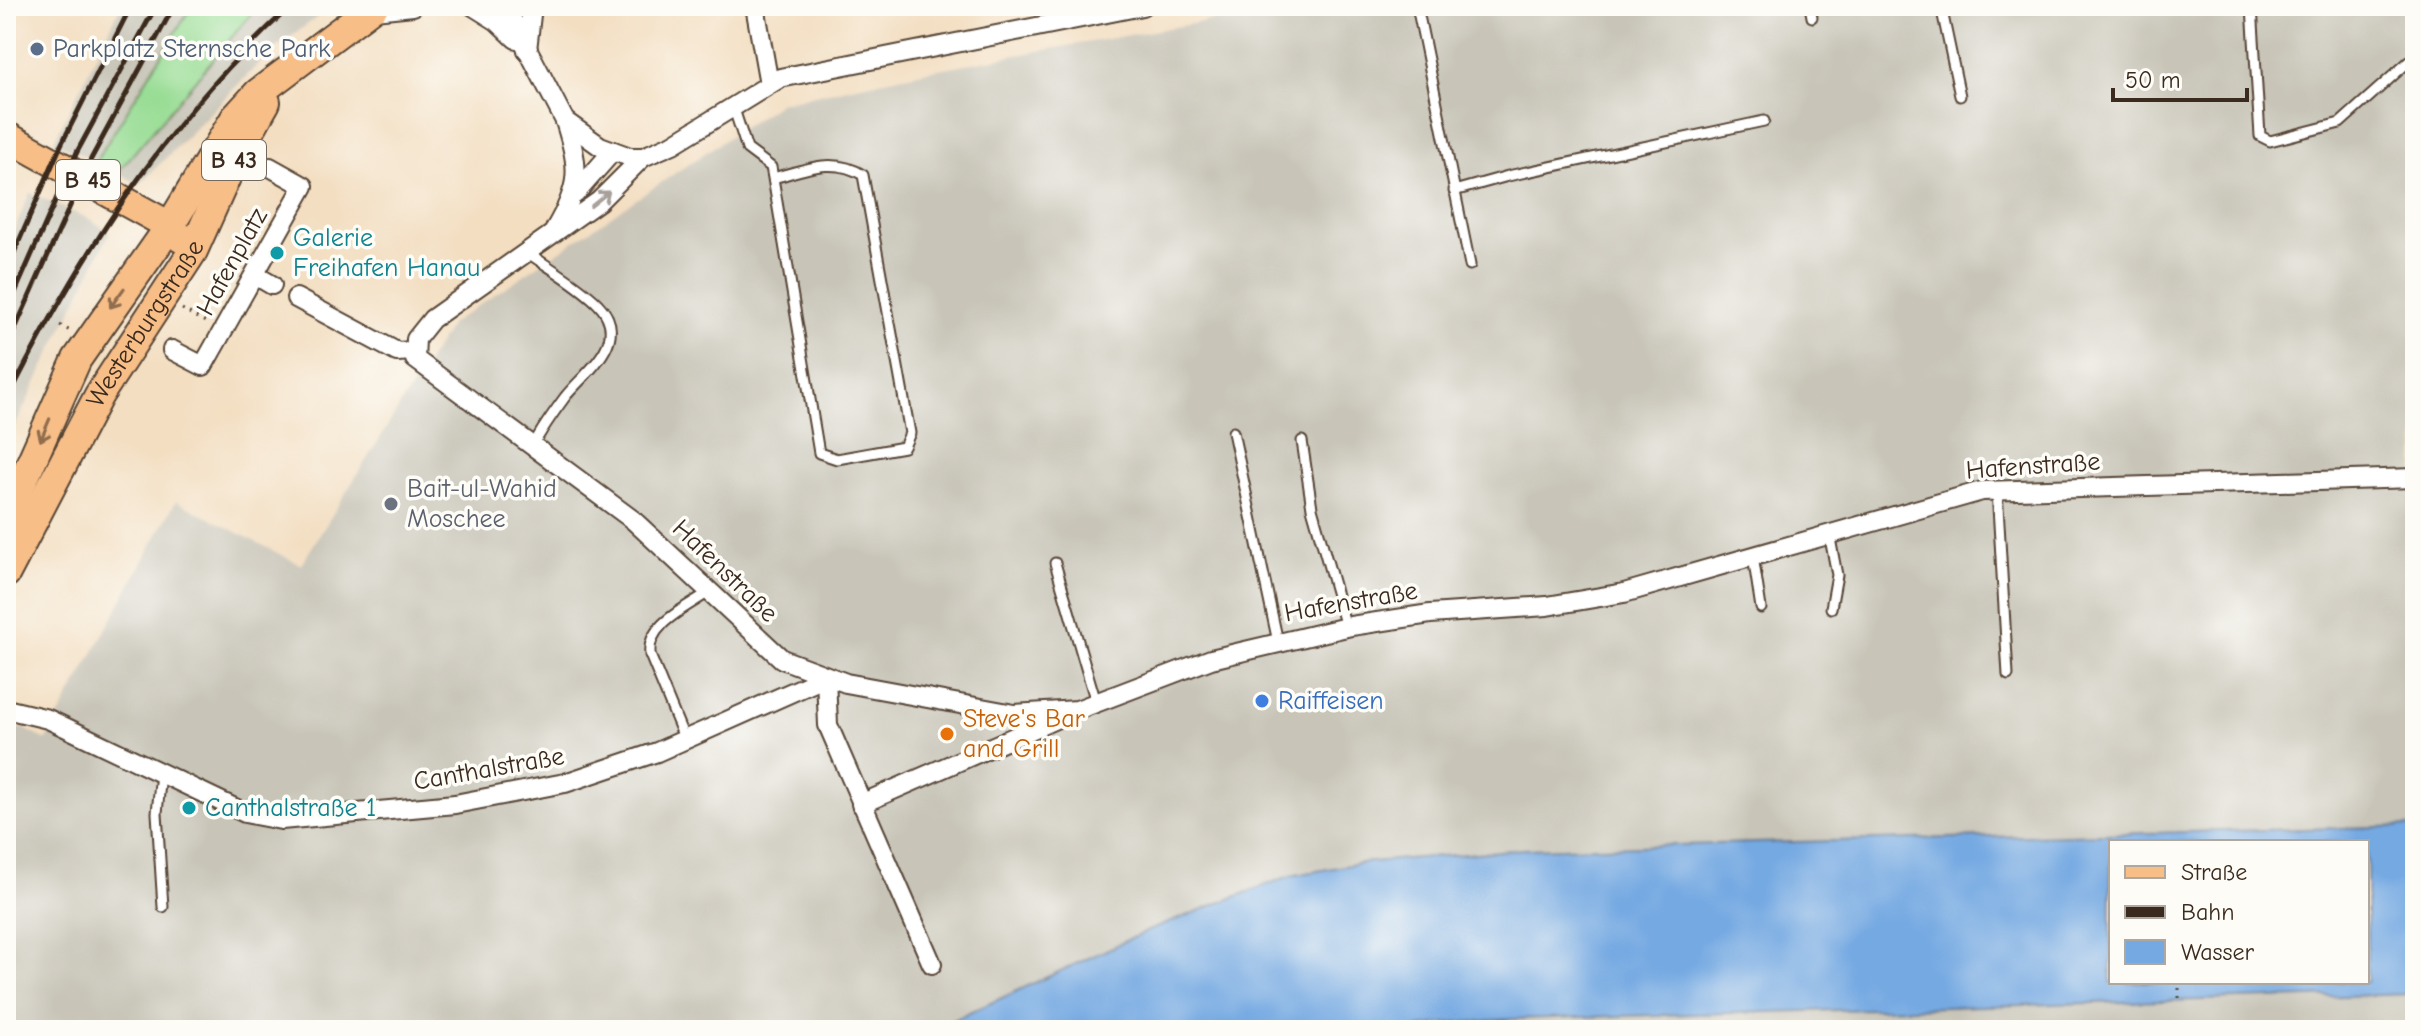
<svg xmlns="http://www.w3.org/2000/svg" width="2421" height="1036" font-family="'Comic Neue',sans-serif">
	<rect width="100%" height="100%" fill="#fdfcf7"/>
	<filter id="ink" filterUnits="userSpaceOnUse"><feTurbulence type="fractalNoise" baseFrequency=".0125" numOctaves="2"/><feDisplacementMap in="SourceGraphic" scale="16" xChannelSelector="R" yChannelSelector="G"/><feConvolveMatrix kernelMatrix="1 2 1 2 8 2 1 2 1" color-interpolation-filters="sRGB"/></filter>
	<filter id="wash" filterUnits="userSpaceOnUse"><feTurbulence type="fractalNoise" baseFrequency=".006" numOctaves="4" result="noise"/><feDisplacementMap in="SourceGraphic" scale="32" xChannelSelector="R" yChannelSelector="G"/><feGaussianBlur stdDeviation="1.8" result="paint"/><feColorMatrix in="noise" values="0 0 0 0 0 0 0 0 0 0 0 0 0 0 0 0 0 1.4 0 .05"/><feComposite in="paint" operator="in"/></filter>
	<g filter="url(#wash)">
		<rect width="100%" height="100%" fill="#f3dec1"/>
		<g fill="#c8c4b8">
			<path d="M121 6H192L96 161 54 141Z"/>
			<path d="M258 6H332L270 52 139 185 118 172Z"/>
			<path d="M1292 6H2415V826L1523 849 1388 860 1211 906 1143 933 932 1030H6V729L23 728 46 740 176 501 301 565 451 324 781 102 933 70Z"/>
			<path d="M30 193 89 219 110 232 6 444V249Z"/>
			<path d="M2415 994V1030H1411L1437 1024 1513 1019Z"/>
		</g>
		<path fill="#99dd95" stroke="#6a845a" stroke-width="2" d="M192 6H258L118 172 96 161Z"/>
		<path fill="#75a9e2" stroke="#586a80" stroke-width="2" fill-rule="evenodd" d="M2415 826V994L1513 1019 1437 1024 1411 1030H932L1143 933 1211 906 1290 876 1360 863 1523 849ZM2111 842H2367V982H2111Z"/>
	</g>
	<g filter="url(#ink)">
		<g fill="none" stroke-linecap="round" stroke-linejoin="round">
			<g stroke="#574536" stroke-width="13">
				<g id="lane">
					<path d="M1417 6 1470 265"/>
					<path d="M1810 6 1812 17"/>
					<path d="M1941 6 1960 96"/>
					<path d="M2252 6 2260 136 2270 141 2340 123 2415 56"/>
					<path d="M733 106 747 149 771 167 773 178 819 453 837 459 904 447 910 433 863 175C833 156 804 170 773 178"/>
					<path d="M1454 191 1508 176 1764 121"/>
					<path d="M527 252C549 268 578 284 598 304 633 340 585 372 565 397 554 412 543 427 534 444"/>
					<path d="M1233 432 1278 642"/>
					<path d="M1302 441 1312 508 1346 627"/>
					<path d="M1997 490 2008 675"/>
					<path d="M1829 533 1837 575 1831 608"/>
					<path d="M1753 556 1761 608"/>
					<path d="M1055 563 1096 702"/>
					<path d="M685 740 650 655C646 624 687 608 710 591"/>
					<path d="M161 773 157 813 163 907"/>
				</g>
			</g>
			<g stroke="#574536" stroke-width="22">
				<g id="street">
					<path d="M473 6 497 21 516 39"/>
					<path d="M505 6 565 121 600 146 630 157H643L673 144 780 78 1142 6"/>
					<path d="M755 6 769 84"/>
					<path d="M364 11 413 6"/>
					<path d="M527 50 532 6"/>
					<path d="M643 157 599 201 432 319 416 339 415 359 633 520 782 659 846 683 1014 714 1077 710 1211 659 1351 626 1430 614 1547 606 1624 593 1982 491 2415 478"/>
					<path d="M575 194 613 151"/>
					<path d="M555 229C581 185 580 169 565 121"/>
					<path d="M255 275 272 285"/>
					<path d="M296 298 397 352 414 351"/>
					<path d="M172 350 203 366 304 186 270 167"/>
					<path d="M826 677 828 725 932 964"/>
					<path d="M6 709 48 719 245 813 281 820 455 804 565 783 657 752 826 677"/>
					<path d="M861 804 1060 717"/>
				</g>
			</g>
			<g stroke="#574536" stroke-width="32">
				<g id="primary">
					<path d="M6 136 170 226 181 238"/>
					<path d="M6 519 77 359 170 226 235 118 258 93 374 6"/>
					<path id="s1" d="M6 573 99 395 193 251 236 155 266 102"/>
				</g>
			</g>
			<g stroke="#574536" stroke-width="3" stroke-dasharray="2 6" stroke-linecap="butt">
				<path d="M182 309 207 323"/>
				<path d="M60 325 70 331"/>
				<path d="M2179 998V982"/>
			</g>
			<use href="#lane" stroke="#fff" stroke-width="9"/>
			<use href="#street" stroke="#fff" stroke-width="18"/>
			<use href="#primary" stroke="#f7be88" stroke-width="28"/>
			<g stroke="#3b2a1e" stroke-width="5">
				<path d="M6 271 61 145 131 6"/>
				<path d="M6 313 77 152 156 6"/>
				<path d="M6 349 91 159 174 6"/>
				<path d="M6 402C81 254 167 118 291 6"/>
			</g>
		</g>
		<defs><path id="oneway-shaft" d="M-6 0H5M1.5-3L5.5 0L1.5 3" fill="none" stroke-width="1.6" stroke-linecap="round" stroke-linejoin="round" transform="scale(2)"/></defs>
		<use stroke="#a79f9a" href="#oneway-shaft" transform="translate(600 199) rotate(-39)"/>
		<g stroke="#906d4e">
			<use href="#oneway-shaft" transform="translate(117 298) rotate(126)"/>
			<use href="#oneway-shaft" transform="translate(45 430) rotate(113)"/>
		</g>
	</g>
	<circle fill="#5c6f8a" stroke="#fdfcf7" stroke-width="3" cx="37" cy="49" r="8"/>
	<g fill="#0f9aa8" stroke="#fdfcf7" stroke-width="3">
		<circle cx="277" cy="253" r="8"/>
		<circle cx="189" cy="808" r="8"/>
	</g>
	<circle fill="#6b7280" stroke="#fdfcf7" stroke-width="3" cx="391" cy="504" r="8"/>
	<circle fill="#3f7fe0" stroke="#fdfcf7" stroke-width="3" cx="1262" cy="701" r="8"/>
	<circle fill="#e8710a" stroke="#fdfcf7" stroke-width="3" cx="947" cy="734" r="8"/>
	<g text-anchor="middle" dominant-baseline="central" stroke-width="7" stroke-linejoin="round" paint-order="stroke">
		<g fill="#fdfcf7" stroke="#75695f" stroke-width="2">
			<rect x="202" y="140" width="64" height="40" rx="6"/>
			<rect x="56" y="160" width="64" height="40" rx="6"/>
		</g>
		<g font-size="24" font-weight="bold" fill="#3b2a1e">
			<text x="234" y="160">B 43</text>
			<text x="88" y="180">B 45</text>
		</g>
		<g font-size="26" fill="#4e5e75" stroke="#fdfcf7" text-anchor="start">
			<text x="53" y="49">Parkplatz Sternsche Park</text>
		</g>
		<g font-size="26" fill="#0d838f" stroke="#fdfcf7" text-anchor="start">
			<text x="293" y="238">Galerie<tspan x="293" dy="30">Freihafen Hanau</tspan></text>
			<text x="205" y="808">Canthalstraße 1</text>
		</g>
		<g font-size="26" fill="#3b2a1e" stroke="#fdfcf7">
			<text transform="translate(232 262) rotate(-61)">Hafenplatz</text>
			<text stroke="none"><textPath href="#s1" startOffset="286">Westerburgstraße</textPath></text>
			<text transform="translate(2033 466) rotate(-4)">Hafenstraße</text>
			<text transform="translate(725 571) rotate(44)">Hafenstraße</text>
			<text transform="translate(1351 602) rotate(-10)">Hafenstraße</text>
			<text transform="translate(489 769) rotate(-10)">Canthalstraße</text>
		</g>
		<g font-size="26" fill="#5b616d" stroke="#fdfcf7" text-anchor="start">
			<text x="407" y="489">Bait-ul-Wahid<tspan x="407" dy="30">Moschee</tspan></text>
		</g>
		<g font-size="26" fill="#366cbe" stroke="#fdfcf7" text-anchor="start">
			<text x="1278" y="701">Raiffeisen</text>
		</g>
		<g font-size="26" fill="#c56008" stroke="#fdfcf7" text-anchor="start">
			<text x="963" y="719">Steve's Bar<tspan x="963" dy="30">and Grill</tspan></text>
		</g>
	</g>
	<rect width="2421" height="1036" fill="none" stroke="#fdfcf7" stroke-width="32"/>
	<rect x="2109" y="840" width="260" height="144" fill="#fdfcf7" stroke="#afa8a0" stroke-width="2"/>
	<rect x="2125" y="866" width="40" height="12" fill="#f7be88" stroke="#afa8a0" stroke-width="2"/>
	<text x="2181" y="880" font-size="24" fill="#3b2a1e">Straße</text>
	<rect x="2125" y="906" width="40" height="12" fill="#3b2a1e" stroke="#afa8a0" stroke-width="2"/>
	<text x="2181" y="920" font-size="24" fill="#3b2a1e">Bahn</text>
	<rect x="2125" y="940" width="40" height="24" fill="#75a9e2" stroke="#afa8a0" stroke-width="2"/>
	<text x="2181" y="960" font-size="24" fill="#3b2a1e">Wasser</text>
	<path d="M2113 88v12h134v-12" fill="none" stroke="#3b2a1e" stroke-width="4"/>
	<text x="2125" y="88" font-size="24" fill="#3b2a1e" stroke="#fdfcf7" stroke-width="6" paint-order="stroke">50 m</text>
</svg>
